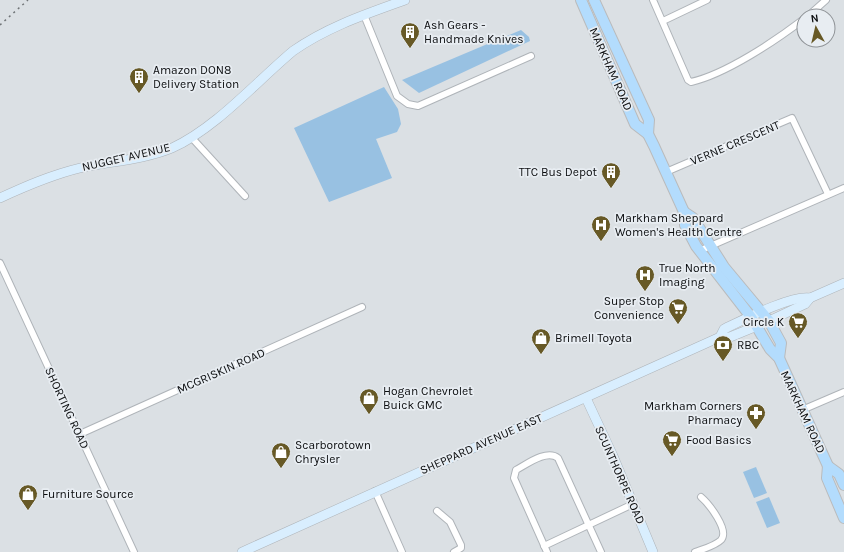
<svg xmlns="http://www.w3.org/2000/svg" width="844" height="552" font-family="Karla,sans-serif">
	<rect width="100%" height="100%" fill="#dbe0e4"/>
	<g fill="#98c1e2">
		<path d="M521 30 529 37 530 41 419 93 402 80Z"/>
		<path d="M384 87 398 109 401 124 397 132 376 139 392 178 329 202 294 128Z"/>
		<path d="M756 467 767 493 754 498 743 472Z"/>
		<path d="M769 497 780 523 767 528 756 502Z"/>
	</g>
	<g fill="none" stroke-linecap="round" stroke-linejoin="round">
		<g stroke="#afb4b9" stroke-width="8">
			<g id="street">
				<path d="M653 0 688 80 691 82C726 74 775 41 804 19"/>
				<path d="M364 15 397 96 408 104 418 106 531 56"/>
				<path d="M808 16 826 0"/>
				<path d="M663 21 707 0"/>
				<path d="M192 138 245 196"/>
				<path d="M666 172 792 118 828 194"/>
				<path d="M699 251 844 188"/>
				<path d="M0 263 134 552"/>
				<path d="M802 410 844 392"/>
				<path d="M80 434 362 307"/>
				<path d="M375 491 402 552"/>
				<path d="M437 511 450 522 461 545V548L454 552"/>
				<path d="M544 546 633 504"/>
				<path d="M547 552 514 478 516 470C527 464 547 449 558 458L601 552"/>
				<path d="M695 552C703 549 715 546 721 540 730 530 708 503 701 497"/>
			</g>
		</g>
		<g stroke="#afb4b9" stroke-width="10">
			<g id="secondary">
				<path d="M0 198C26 186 51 175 80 168 107 162 147 159 172 148 216 128 256 82 293 51 327 27 366 14 405 0"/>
				<path d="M720 337 724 329C743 320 791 295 810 298"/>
				<path d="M586 398 613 456 653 552"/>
				<path d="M242 552 720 337H730L769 321 805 304 810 298 844 283"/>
			</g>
		</g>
		<g stroke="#babbbc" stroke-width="12">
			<g id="primary">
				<path d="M581 0 635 124 648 134 654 146 684 212 685 225 696 246 751 317 770 349 779 358 828 466 839 474 844 485"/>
				<path d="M594 0 649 120 648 134"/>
				<path d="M684 212 693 218 724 267 769 321 781 343 779 358"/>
				<path d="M828 466 827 478 844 518"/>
			</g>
		</g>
		<use href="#street" stroke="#fff" stroke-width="6"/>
		<use href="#secondary" stroke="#d9eefe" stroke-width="9"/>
		<use href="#primary" stroke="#b3dcfd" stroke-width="10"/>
		<path stroke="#707477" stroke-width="1.5" stroke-dasharray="2 4" stroke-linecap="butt" d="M0 25 28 0"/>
	</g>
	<defs>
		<g id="building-pin" transform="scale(1)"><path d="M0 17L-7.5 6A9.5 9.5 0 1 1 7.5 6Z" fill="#675926" stroke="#e8edf2"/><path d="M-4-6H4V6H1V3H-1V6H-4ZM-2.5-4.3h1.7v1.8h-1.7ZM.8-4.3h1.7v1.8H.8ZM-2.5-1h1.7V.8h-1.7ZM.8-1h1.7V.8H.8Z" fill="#fff"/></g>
		<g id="hospital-pin" transform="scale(1)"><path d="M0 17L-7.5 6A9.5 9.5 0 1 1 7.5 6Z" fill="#675926" stroke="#e8edf2"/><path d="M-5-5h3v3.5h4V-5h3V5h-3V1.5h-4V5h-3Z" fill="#fff"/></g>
		<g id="supermarket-pin" transform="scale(1)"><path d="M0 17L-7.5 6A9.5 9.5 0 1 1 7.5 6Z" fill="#675926" stroke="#e8edf2"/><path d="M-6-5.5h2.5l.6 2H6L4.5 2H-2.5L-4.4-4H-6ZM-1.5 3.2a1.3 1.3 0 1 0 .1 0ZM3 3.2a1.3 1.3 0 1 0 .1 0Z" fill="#fff"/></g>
		<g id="shop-pin" transform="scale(1)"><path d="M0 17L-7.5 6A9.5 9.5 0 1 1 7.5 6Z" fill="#675926" stroke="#e8edf2"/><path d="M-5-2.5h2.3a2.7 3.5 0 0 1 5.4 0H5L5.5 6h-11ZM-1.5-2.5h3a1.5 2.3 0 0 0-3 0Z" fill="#fff"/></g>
		<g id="bank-pin" transform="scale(1)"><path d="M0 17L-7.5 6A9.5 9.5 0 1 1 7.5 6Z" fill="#675926" stroke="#e8edf2"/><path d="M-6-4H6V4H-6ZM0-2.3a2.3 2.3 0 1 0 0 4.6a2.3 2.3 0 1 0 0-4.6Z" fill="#fff"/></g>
		<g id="pharmacy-pin" transform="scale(1)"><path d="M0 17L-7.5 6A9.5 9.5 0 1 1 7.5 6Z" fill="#675926" stroke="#e8edf2"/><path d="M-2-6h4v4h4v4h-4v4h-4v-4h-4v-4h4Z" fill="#fff"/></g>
	</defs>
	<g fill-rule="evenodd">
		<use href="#building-pin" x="410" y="32"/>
		<use href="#building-pin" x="139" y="77"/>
		<use href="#building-pin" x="611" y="172"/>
		<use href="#hospital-pin" x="601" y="225"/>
		<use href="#hospital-pin" x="645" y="275"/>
		<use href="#supermarket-pin" x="678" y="308"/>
		<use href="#supermarket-pin" x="798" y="322"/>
		<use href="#shop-pin" x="541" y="338"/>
		<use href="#bank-pin" x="723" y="345"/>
		<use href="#shop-pin" x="369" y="398"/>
		<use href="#pharmacy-pin" x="756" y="413"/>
		<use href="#supermarket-pin" x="672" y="440"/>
		<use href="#shop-pin" x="281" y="452"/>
		<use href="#shop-pin" x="28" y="494"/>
	</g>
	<g text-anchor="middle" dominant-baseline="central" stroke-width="3.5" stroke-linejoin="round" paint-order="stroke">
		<g font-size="12" fill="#0a0c0e" stroke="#e8edf2" text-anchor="start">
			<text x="424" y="25">Ash Gears -<tspan x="424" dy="14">Handmade Knives</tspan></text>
			<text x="153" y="70">Amazon DON8<tspan x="153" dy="14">Delivery Station</tspan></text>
			<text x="597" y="172" text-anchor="end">TTC Bus Depot</text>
			<text x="615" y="218">Markham Sheppard<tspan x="615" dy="14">Women's Health Centre</tspan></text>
			<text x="659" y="268">True North<tspan x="659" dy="14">Imaging</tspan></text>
			<text x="664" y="301" text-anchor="end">Super Stop<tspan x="664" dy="14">Convenience</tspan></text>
			<text x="784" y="322" text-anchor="end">Circle K</text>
			<text x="555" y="338">Brimell Toyota</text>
			<text x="737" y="345">RBC</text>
			<text x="383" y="391">Hogan Chevrolet<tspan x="383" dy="14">Buick GMC</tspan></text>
			<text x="742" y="406" text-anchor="end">Markham Corners<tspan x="742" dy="14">Pharmacy</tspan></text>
			<text x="686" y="440">Food Basics</text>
			<text x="295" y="445">Scarborotown<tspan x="295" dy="14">Chrysler</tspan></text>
			<text x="42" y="494">Furniture Source</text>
		</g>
		<g font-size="12" fill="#0a0c0e" stroke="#e8edf2">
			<text transform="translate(611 69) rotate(66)">MARKHAM ROAD</text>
			<text transform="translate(735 143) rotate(-23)">VERNE CRESCENT</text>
			<text transform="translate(126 157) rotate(-13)">NUGGET AVENUE</text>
			<text transform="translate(221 371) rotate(-24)">MCGRISKIN ROAD</text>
			<text transform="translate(67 408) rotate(65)">SHORTING ROAD</text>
			<text transform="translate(803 412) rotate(65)">MARKHAM ROAD</text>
			<text transform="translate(481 444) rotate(-24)">SHEPPARD AVENUE EAST</text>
			<text transform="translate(620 475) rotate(66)">SCUNTHORPE ROAD</text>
		</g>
	</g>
	<g transform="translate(816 28) rotate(352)"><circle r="19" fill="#e8edf2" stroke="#8f9397"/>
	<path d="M0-3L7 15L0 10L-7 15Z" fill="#675926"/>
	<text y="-6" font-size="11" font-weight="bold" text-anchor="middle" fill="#0a0c0e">N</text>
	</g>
</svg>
